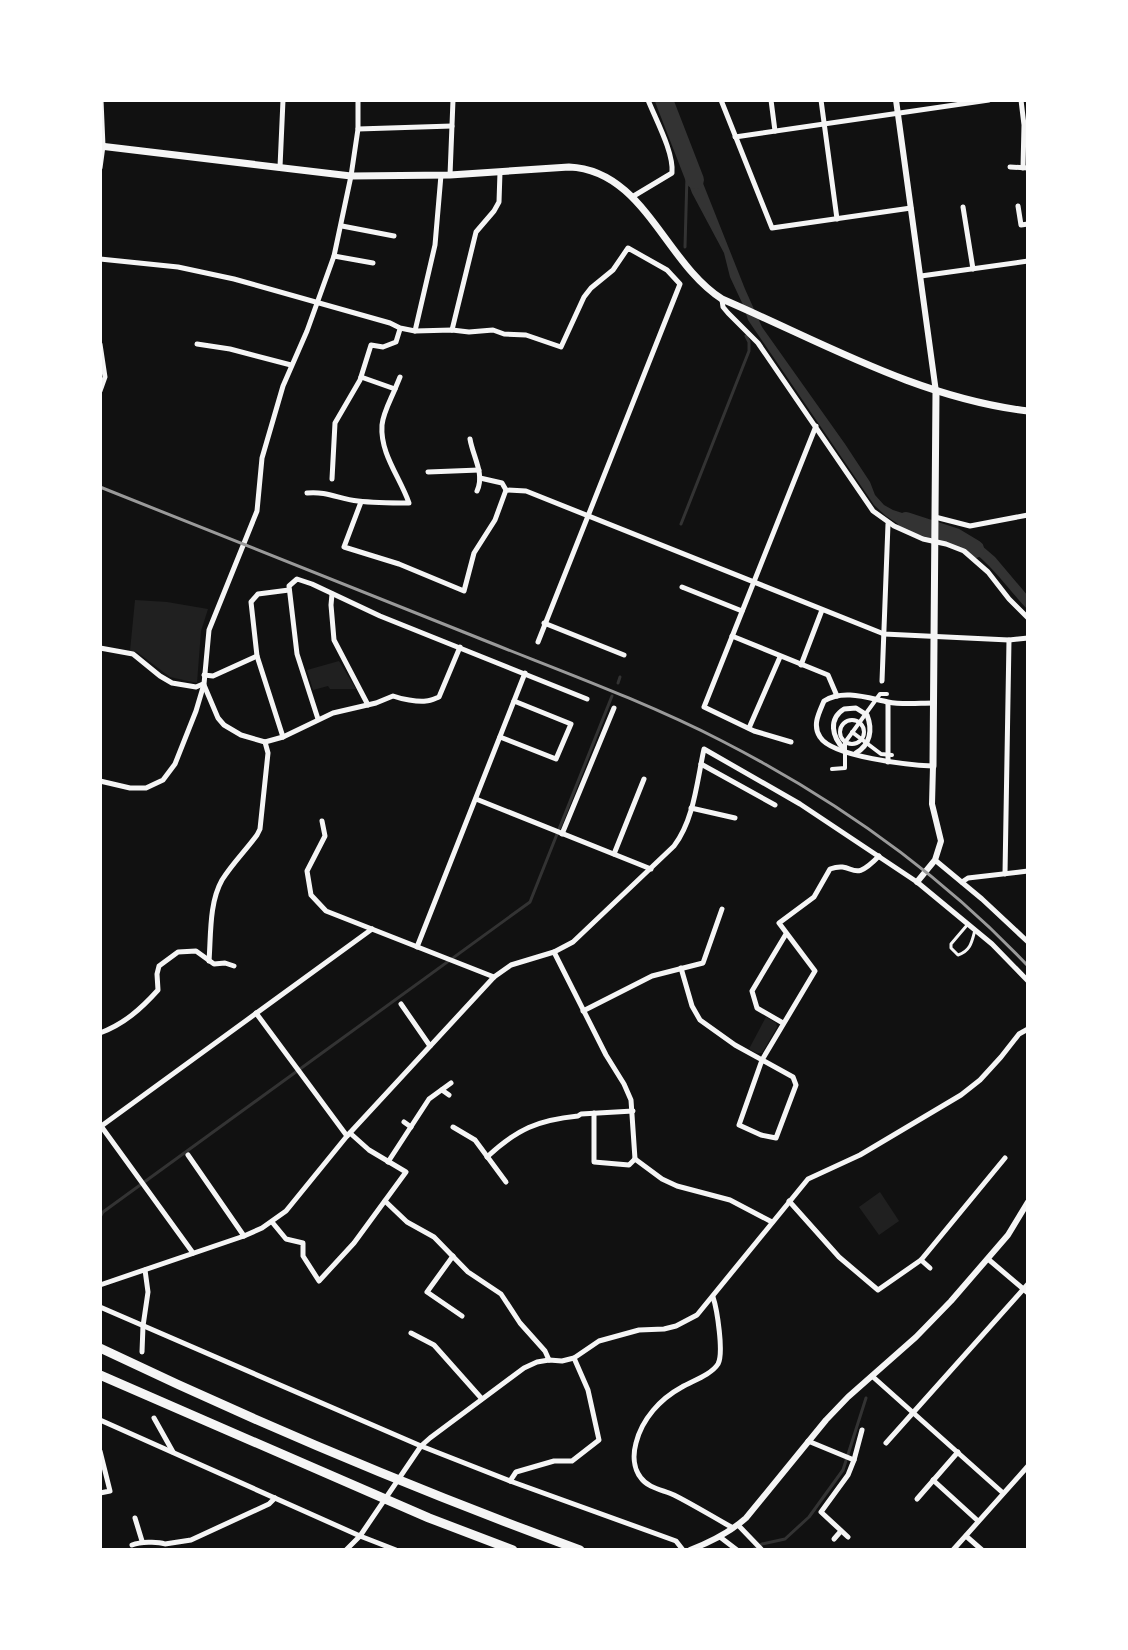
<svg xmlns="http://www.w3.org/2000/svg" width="1128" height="1650" font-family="Jost,sans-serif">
	<rect width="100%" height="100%" fill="#111"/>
	<g fill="#202020">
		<path d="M135 600 167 602 208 609 201 631 197 683 170 677 137 652 130 651Z"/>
		<path d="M339 661 356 689H330L328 686 313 690 307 670Z"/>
		<path d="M766 1017 776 1023 777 1027 762 1053H757L749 1049Z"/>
		<path d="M880 1192 899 1221 879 1235 859 1207Z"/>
	</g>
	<path fill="#333" d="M657 100H672L674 104 689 148 745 289 762 327 845 444 870 482 875 495 884 505 893 510 958 531 974 539 995 557 1028 596V610C1005 586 986 555 955 541V539C944 528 931 532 917 528 910 527 906 523 898 524L886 516 874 505 748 320 744 307 730 277 724 253 692 193 682 166C690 153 676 135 671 121L664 119Z"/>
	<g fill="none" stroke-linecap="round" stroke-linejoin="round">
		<g stroke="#333" stroke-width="3">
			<path d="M685 247 687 175"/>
			<path d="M681 524 749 351V342L746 336"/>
			<path d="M618 683 620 677"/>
			<path d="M100 1217 103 1212 530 902 612 696"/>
			<path d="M752 1550 762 1544 785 1539 809 1517 843 1470 866 1398"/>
		</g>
		<g stroke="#333" stroke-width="18">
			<path d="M664 100 695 180"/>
			<path d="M906 521 955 537 975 549"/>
		</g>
		<path stroke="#f5f5f5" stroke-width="3" d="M968 924 951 944V948L958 955C971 951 972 941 975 930"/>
		<g stroke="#f5f5f5" stroke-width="4">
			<circle cx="852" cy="732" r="12"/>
			<path d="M852 732 881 754 892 755"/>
			<path d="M846 741 880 694H887"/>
			<path d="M832 769 845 768V742"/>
		</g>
		<g stroke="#f5f5f5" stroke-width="5">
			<path d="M721 100 772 228 911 208"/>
			<path d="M771 100 775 131"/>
			<path d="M821 100 837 219"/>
			<path d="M1021 100 1024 125 1023 168"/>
			<path d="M358 129 452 126"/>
			<path d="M735 137 989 100"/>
			<path d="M280 167 283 100"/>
			<path d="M1010 167 1028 168"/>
			<path d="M100 168 103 146 101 100"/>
			<path d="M450 175 453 100"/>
			<path d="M632 197 672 173C674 153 656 120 648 100"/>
			<path d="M1018 206 1021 225 1028 224"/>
			<path d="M963 207 973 269"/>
			<path d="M342 226 394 236"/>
			<path d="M334 256 373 263"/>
			<path d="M100 259 178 267 234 279 390 323 400 328 415 331 452 330 469 332 493 330 504 334 526 335 561 347 584 297 591 288 613 270 628 248 667 270 680 284 538 642"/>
			<path d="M921 276 1028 261"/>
			<path d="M722 300 723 307 728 313 758 343 873 511 894 526 923 539 946 544 964 551 988 572 1009 599 1028 618"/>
			<path d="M452 330 476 232 494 211 499 202 500 172"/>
			<path d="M415 331 435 245 441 175"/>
			<path d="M100 344 105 377 100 391"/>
			<path d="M197 344 230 349 291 365"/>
			<path d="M395 389 400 377"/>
			<path d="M470 439C473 457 485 474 477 491"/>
			<path d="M428 472 479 470"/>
			<path d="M480 478 502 483 506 490 526 491 884 634 1009 640 1028 638"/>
			<path d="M332 479 335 423 360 380 371 345 383 347 396 342 400 329"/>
			<path d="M307 493C327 491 339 499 358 501 375 503 392 503 409 503 400 477 380 454 382 425 383 413 391 399 395 389L361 377"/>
			<path d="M361 502 344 547 399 564 464 591 474 553 495 520 506 490"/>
			<path d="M935 517 970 526 1028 515"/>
			<path d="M682 587 742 611"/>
			<path d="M332 594 331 605 334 640 368 705"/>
			<path d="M544 623 624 655"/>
			<path d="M732 636 828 675 837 696"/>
			<path d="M100 648 133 654 160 676 172 683 196 687 203 684"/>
			<path d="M801 665 822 610"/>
			<path d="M204 675 213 676 257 656"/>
			<path d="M882 681 888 524"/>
			<path d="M204 685 218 718 224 725 241 735 265 742 283 737 333 713 376 703 393 696C401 699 417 702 426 701 430 701 434 699 439 697L460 647"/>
			<path d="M318 719 297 654 289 586 297 579 312 584 380 616 587 699"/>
			<path d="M749 728 780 657"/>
			<path d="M283 737 257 656 251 602 258 594 289 590"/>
			<path d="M500 737 556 759 571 724 514 701"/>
			<path d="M791 742 754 731 704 707 816 426"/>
			<path d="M844 749C832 737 828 719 844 709L856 708 867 715C873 730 870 745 856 753"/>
			<path d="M888 762V703"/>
			<path d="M701 764 775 805"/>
			<path d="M933 766C910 765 832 757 820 737 812 725 819 713 824 701 843 689 868 698 888 702 902 705 919 703 934 703"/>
			<path d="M100 781 130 788H146L163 780 175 764 196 711 204 684 209 630 257 511 262 458 283 386 307 331 334 256 351 176 358 129V100"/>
			<path d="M476 799 651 869"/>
			<path d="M691 808 735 818"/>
			<path d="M322 821 325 836 307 871 311 895 326 911 494 977"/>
			<path d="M562 834 614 708"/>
			<path d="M614 854 644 779"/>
			<path d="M935 860 982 899 1028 942"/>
			<path d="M1005 874 1009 640"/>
			<path d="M962 882 968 878 1028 871"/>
			<path d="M417 947 525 673"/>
			<path d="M554 952 606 1055 624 1084 631 1100 635 1159"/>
			<path d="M209 961C211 935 209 903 222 880 232 864 246 850 257 835L260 829 268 753 265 742"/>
			<path d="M681 968 692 1006 700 1020 735 1045 793 1077 796 1085 776 1138 761 1135 739 1125 762 1060 815 971 779 923 814 897 830 869C856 860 850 886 879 856"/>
			<path d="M401 1004 430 1046"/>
			<path d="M583 1011 652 976 703 963 722 909"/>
			<path d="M256 1013 347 1136"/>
			<path d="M783 1023 757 1008 752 991 786 934"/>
			<path d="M100 1033C124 1024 141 1009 158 990L157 974 159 966 178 952 196 951 214 964 225 963 234 966"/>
			<path d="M442 1090 449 1095"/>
			<path d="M594 1113V1162L629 1165 635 1159"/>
			<path d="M404 1122 411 1127"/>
			<path d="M101 1126 193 1253"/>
			<path d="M100 1127 372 929"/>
			<path d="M453 1127 475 1140 506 1182"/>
			<path d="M188 1155 244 1236"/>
			<path d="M487 1157C517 1129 538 1120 578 1116L581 1114 633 1111"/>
			<path d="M635 1159 662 1179 677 1186 730 1200 772 1222"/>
			<path d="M388 1162 429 1099 451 1083"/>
			<path d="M385 1201 407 1222 434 1237 468 1272 501 1294 520 1323 545 1351 549 1360"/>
			<path d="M789 1201 839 1257 878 1290 921 1260 1005 1158"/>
			<path d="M272 1222 286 1239 303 1243V1256L319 1281 354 1243 406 1172 369 1150 350 1133"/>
			<path d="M453 1256 427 1292 462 1316"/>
			<path d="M988 1259 1028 1293"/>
			<path d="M921 1260 930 1268"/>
			<path d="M100 1285 244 1236 262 1228 286 1211 347 1136 494 977 511 965 554 952 573 942 674 846C694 820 697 781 704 749L800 804 917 882 992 944 1028 981"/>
			<path d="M713 1297C717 1309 724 1353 718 1364 711 1375 692 1381 682 1387 660 1399 642 1419 636 1443 633 1454 633 1468 641 1478 648 1488 663 1490 674 1495 694 1505 713 1517 733 1528"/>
			<path d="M100 1307 421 1446 510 1481 676 1541 683 1550"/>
			<path d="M411 1333 434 1345 482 1399"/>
			<path d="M142 1352 143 1326 148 1292 145 1270"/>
			<path d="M872 1376 1003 1493"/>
			<path d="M154 1418 173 1452"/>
			<path d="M100 1420 360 1536 396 1550"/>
			<path d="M808 1441 854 1460 848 1475 821 1512 848 1537"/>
			<path d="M886 1443 1028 1284"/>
			<path d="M100 1451 110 1491 100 1493"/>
			<path d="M854 1460 862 1430"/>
			<path d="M933 1480 978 1521"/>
			<path d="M510 1481 516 1472 554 1461H572L599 1440 588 1390 574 1358"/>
			<path d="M917 1499 958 1452"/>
			<path d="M135 1518 142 1541"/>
			<path d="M738 1525 762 1550"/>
			<path d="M966 1536 982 1550"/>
			<path d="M720 1537 737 1550"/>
			<path d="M834 1539 841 1531"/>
			<path d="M132 1545C140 1542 157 1541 165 1544L191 1540 269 1504 275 1498"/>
			<path d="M346 1550 360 1536 421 1446 430 1438 524 1368 537 1362 549 1360 562 1361 574 1358 599 1341 639 1330 664 1329 676 1326 697 1315 808 1179 860 1155 961 1095 980 1080 1001 1057 1019 1034 1028 1029"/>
			<path d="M953 1550 1028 1466"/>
		</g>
		<g stroke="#f5f5f5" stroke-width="6">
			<path d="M896 100 936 392"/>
			<path d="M917 882 935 860 941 841 932 804 933 766"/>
			<path d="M690 1550C711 1542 729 1533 746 1518L826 1420 848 1397 916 1337 951 1301 1008 1235 1028 1202"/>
		</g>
		<g stroke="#f5f5f5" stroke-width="7">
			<path d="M100 146 351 176 450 175 569 167C644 170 665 263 722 299 822 342 918 398 1028 411"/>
			<path d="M933 766 936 392"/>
		</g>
		<g stroke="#f5f5f5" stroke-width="9">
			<path d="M100 1348C257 1423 417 1490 580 1550"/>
			<path d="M100 1375 429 1518 513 1550"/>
		</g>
		<path stroke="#9a9a9a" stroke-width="3" d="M100 487C224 536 348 585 471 635 555 669 642 700 722 741 835 799 941 874 1028 966"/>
	</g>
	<rect width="1128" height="1650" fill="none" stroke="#ffffff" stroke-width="204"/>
</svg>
